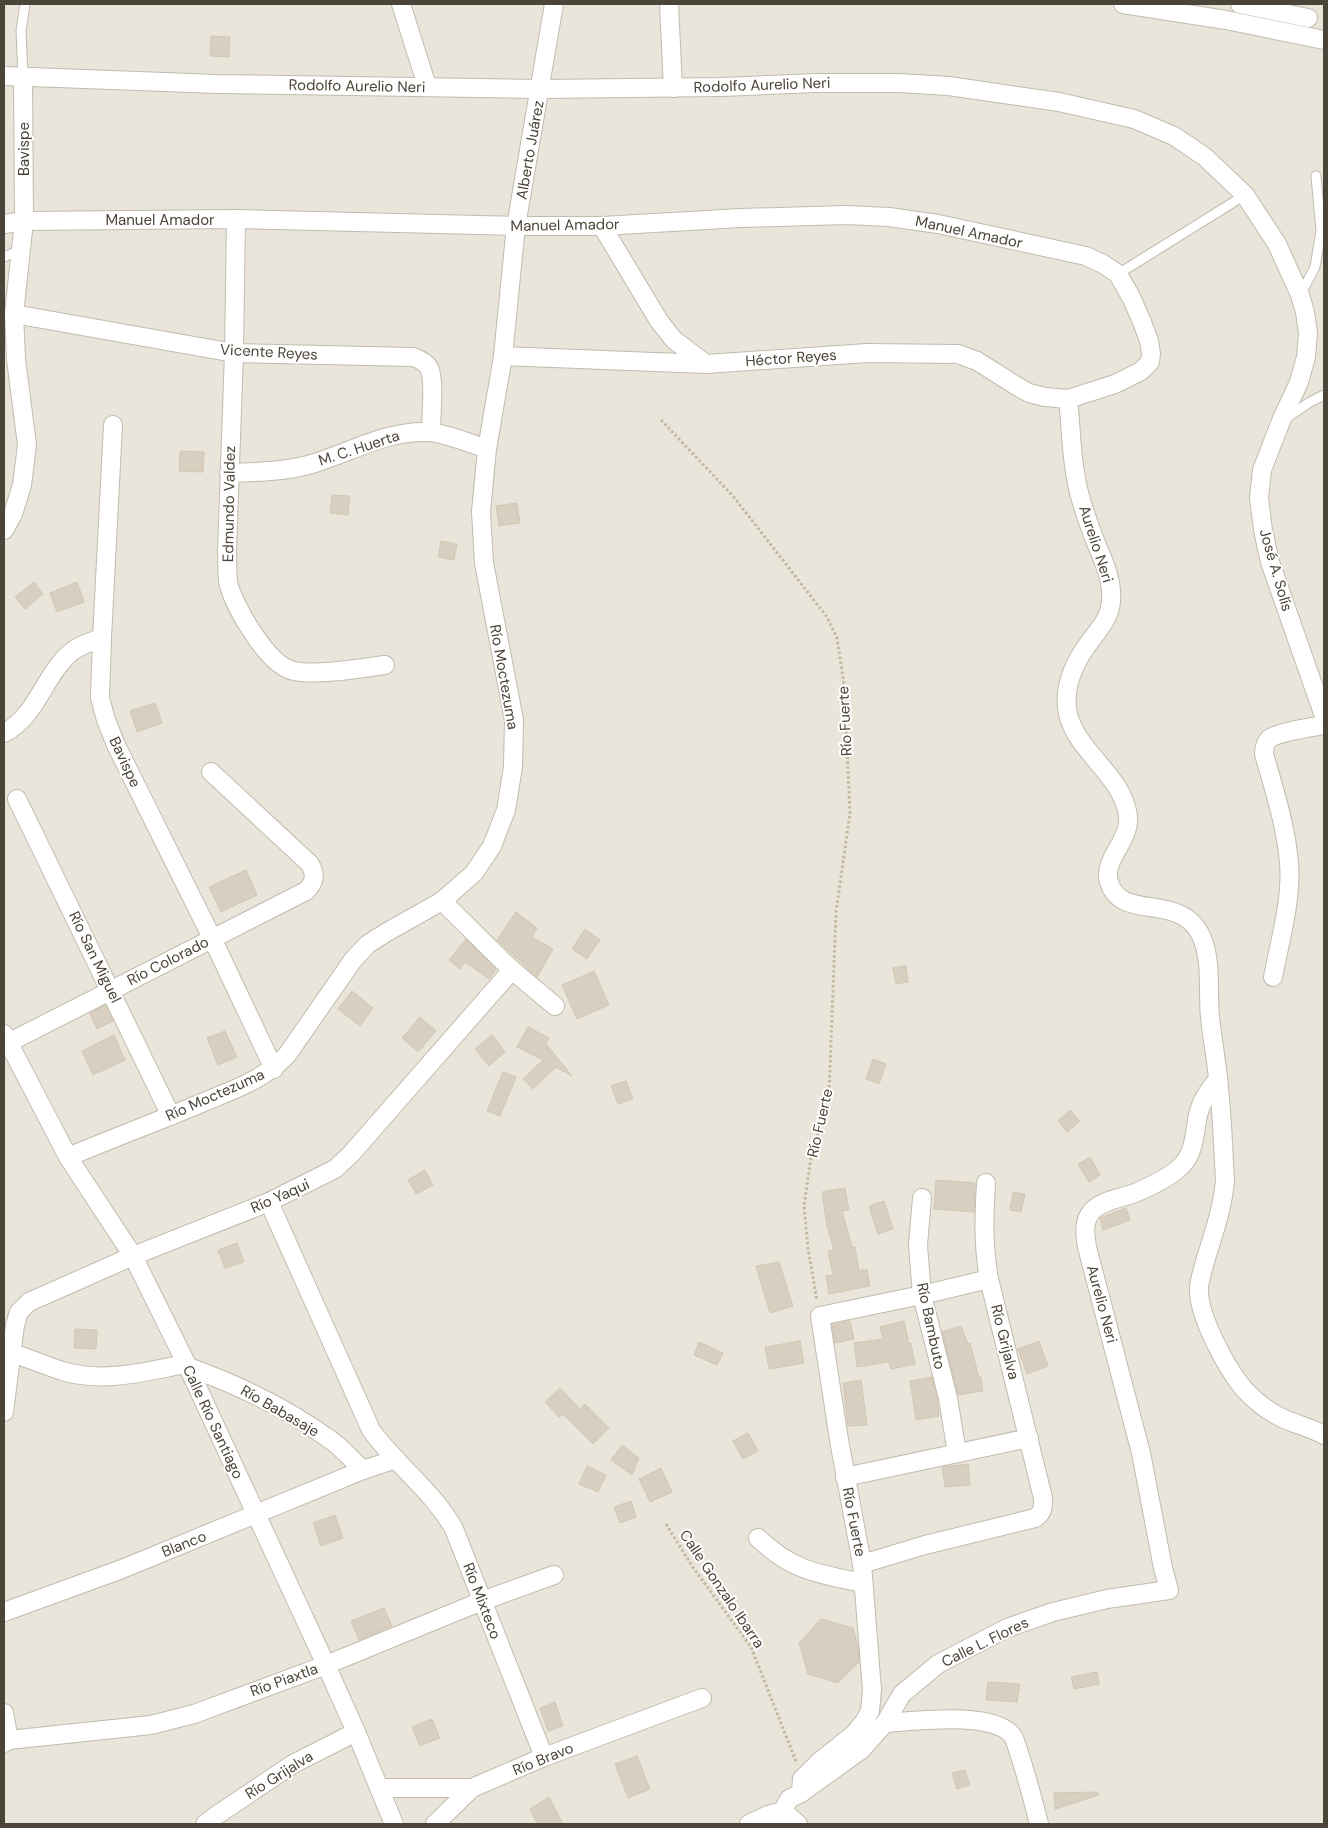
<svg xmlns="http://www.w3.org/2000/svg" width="1328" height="1828" font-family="'DM Sans',sans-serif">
	<rect width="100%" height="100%" fill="#f6f3ec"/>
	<rect fill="#eae5da" x="4" y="4" width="1320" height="1820"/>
	<g fill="#d8cfc1" stroke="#d3c7b4">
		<path d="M211 36 230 37 229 57 210 56Z"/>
		<path d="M180 451 204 452 203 472 179 471Z"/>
		<path d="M332 495 350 496 348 515 330 513Z"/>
		<path d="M517 503 520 523 499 526 496 506Z"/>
		<path d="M441 541 457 544 454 560 438 557Z"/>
		<path d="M34 582 43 594 25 609 15 597Z"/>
		<path d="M77 582 84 602 57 612 50 593Z"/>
		<path d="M155 703 162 723 137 732 130 711Z"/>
		<path d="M246 870 257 895 221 912 209 887Z"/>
		<path d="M516 912 537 928 532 937 553 949 537 977 497 940Z"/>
		<path d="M585 929 600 940 587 959 572 949Z"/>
		<path d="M466 939 496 969 489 979 465 962 460 969 449 960Z"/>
		<path d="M906 966 908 982 896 984 893 968Z"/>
		<path d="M594 971 609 1005 577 1019 562 985Z"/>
		<path d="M352 991 373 1008 360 1026 338 1009Z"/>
		<path d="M105 1005 113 1021 97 1029 90 1013Z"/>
		<path d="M420 1017 436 1031 418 1052 402 1038Z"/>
		<path d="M528 1027 549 1038 546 1044 572 1076 556 1067 533 1089 523 1079 543 1060 517 1047Z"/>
		<path d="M225 1031 237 1057 218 1065 207 1038Z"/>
		<path d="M114 1035 125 1060 93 1075 82 1051Z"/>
		<path d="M492 1035 505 1052 489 1066 475 1049Z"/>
		<path d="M873 1059 886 1064 879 1084 866 1079Z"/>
		<path d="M503 1072 516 1077 500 1116 487 1111Z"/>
		<path d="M626 1081 633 1099 618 1104 611 1086Z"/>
		<path d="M1070 1110 1080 1121 1067 1132 1058 1121Z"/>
		<path d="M1090 1157 1100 1175 1089 1182 1078 1164Z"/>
		<path d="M425 1170 433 1185 416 1194 408 1180Z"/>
		<path d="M936 1180 975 1183 974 1212 934 1209Z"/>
		<path d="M845 1188 849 1210 842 1211 852 1247H855L859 1271 867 1269 870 1286 829 1294 826 1276 833 1275 828 1251 834 1250 827 1226 822 1192Z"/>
		<path d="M1013 1192 1025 1194 1021 1212 1010 1210Z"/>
		<path d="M884 1201 893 1229 878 1234 869 1206Z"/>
		<path d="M1126 1208 1130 1220 1103 1230 1100 1218Z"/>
		<path d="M237 1243 244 1262 225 1268 218 1250Z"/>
		<path d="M779 1262 793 1306 770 1313 756 1266Z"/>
		<path d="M850 1321 854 1339 835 1343 832 1325Z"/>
		<path d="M904 1321 909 1344 911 1343 915 1364 891 1369 889 1362 857 1367 854 1343 883 1339 880 1327Z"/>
		<path d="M961 1326 968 1344 970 1343 979 1378 981 1377 983 1391 958 1395 942 1332Z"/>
		<path d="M75 1329 97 1330 96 1349 74 1348Z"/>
		<path d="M800 1341 804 1363 769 1369 765 1347Z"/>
		<path d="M1039 1341 1048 1366 1027 1374 1018 1349Z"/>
		<path d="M699 1342 723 1353 717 1365 694 1355Z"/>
		<path d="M932 1377 937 1398 939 1416 916 1420 910 1381Z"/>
		<path d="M861 1380 867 1425 848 1426 843 1383Z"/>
		<path d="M560 1388 580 1409 585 1404 609 1428 593 1444 563 1414 559 1417 545 1402Z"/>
		<path d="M748 1433 758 1451 743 1459 733 1441Z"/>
		<path d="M622 1445 639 1458 632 1475 611 1460Z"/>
		<path d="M968 1464 970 1485 945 1487 942 1467Z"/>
		<path d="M587 1466 606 1475 598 1492 579 1484Z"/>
		<path d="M661 1468 672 1492 650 1502 639 1479Z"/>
		<path d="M631 1501 636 1517 620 1523 614 1507Z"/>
		<path d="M335 1515 343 1538 321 1546 313 1523Z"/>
		<path d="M384 1608 392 1626 359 1640 351 1621Z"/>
		<path d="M821 1619 853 1628 858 1647 859 1662 838 1683 808 1674 799 1643Z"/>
		<path d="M1097 1672 1099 1684 1074 1689 1071 1677Z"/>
		<path d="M988 1682 1020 1684 1017 1702 986 1700Z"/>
		<path d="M555 1702 563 1726 548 1731 540 1708Z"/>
		<path d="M432 1719 440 1738 420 1746 412 1727Z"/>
		<path d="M637 1756 650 1789 628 1798 615 1764Z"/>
		<path d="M965 1770 970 1785 957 1789 952 1773Z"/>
		<path d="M1098 1792 1099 1795 1055 1809 1054 1793Z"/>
		<path d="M549 1797 563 1824H537L530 1809Z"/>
	</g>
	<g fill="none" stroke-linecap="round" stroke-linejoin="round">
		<g stroke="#c2bbae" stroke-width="11">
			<g id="service">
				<path d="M23 77 21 31 25 4"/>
				<path d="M4 257 20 250"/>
				<path d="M1118 274 1245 195"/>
				<path d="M1300 295 1315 267 1321 231 1316 176"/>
				<path d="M1285 419 1310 402 1324 395"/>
			</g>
		</g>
		<g stroke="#c2bbae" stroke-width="20">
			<g id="minor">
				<path d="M401 4 427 86"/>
				<path d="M669 4 673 88"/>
				<path d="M1123 4 1226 20 1324 40"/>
				<path d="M1240 4 1308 18"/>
				<path d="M4 76 217 84 541 89 722 87 815 83H898L949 86 1059 102 1134 119 1174 136 1205 157 1245 195 1277 244 1300 295 1305 312 1308 333 1306 357 1299 382 1281 421 1262 470 1259 498 1263 530 1270 562 1324 716"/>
				<path d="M236 219 234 353 227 551C228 562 226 575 229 586 236 609 268 666 294 671 317 676 361 668 385 665"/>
				<path d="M4 224 24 221 236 219 516 226H602L741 218 846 215 889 217 938 224 1086 256 1103 264 1118 274 1132 299 1142 322 1149 341 1151 354 1150 362 1141 371 1115 384 1068 399 1045 397 1029 393 1015 385 977 361 958 354 867 353 706 364 503 356"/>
				<path d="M602 226 659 321 674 340 706 364"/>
				<path d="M14 314 234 353 413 357C419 359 426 362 429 368 435 378 431 418 431 431"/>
				<path d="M1068 399C1071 425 1071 453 1076 478 1079 499 1087 519 1094 538 1102 558 1113 579 1111 601 1110 617 1100 628 1091 640 1075 661 1062 686 1068 714 1078 754 1122 774 1128 816 1131 840 1102 860 1109 882 1120 919 1170 896 1195 926 1214 950 1207 988 1210 1017 1212 1037 1216 1058 1218 1078 1222 1112 1223 1146 1225 1180 1223 1207 1214 1232 1206 1258 1204 1267 1200 1277 1199 1287 1197 1314 1226 1367 1243 1388 1253 1399 1265 1409 1278 1416 1293 1424 1310 1427 1324 1435"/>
				<path d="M113 425 102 638 100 698 106 720 116 745 212 938 274 1069"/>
				<path d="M229 473C255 472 282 472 308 465 348 454 386 430 428 432 442 432 472 444 487 449"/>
				<path d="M4 530 13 514 22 485 27 445 16 359 14 314 24 221 23 77"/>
				<path d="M4 733C36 717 44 676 70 653 79 645 91 642 102 638"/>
				<path d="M17 799 171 1116"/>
				<path d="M442 901 512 970 555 1006"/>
				<path d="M1273 977C1280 940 1292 900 1289 863 1286 826 1274 789 1264 754 1264 748 1265 743 1269 739 1277 732 1313 727 1324 725"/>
				<path d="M4 1034 68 1157 133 1256 188 1367 326 1665 356 1732 394 1824"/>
				<path d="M4 1045 306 891C315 882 316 875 310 864L211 772"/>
				<path d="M68 1157C113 1138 159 1121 204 1102 235 1089 263 1080 287 1055L353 960 368 944 387 932 442 901 474 873 492 846 506 810 513 767 514 720 484 563 481 512 487 449 503 356 516 226 554 4"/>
				<path d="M922 1198 918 1245 922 1295 948 1398 957 1453"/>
				<path d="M269 1202 371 1430C396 1465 433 1491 454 1529L544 1757"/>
				<path d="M4 1351C25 1356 45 1366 66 1372 106 1383 147 1371 186 1364"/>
				<path d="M188 1367C239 1385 288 1409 332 1441 343 1449 353 1461 363 1470"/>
				<path d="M4 1412 15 1325 19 1312 29 1302 133 1256 269 1202 335 1169 351 1154 512 970"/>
				<path d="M845 1477 1029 1438"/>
				<path d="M758 1538C792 1571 819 1574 863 1583"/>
				<path d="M862 1564 925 1545 1035 1518C1043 1513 1043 1508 1043 1498L989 1279C983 1246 984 1216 986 1183"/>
				<path d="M4 1612 122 1569 363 1470 396 1459"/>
				<path d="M4 1713 9 1740"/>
				<path d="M885 1723C915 1721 992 1711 1012 1735 1016 1740 1017 1748 1019 1753 1027 1777 1033 1800 1039 1824"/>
				<path d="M4 1743 9 1740 151 1725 194 1714 326 1665 482 1601 554 1575"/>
				<path d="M379 1788H472L544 1757 702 1698"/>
				<path d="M801 1793 861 1750 885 1723 902 1694 938 1664 1007 1628 1053 1612 1107 1599 1169 1590 1163 1568 1141 1453 1087 1247C1085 1234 1083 1221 1092 1211 1102 1200 1122 1198 1135 1193 1149 1187 1167 1179 1179 1168 1195 1154 1194 1135 1198 1115 1201 1101 1209 1090 1218 1079"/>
				<path d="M780 1821 783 1811 798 1824"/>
				<path d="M205 1824 217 1815 293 1764 356 1732"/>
				<path d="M435 1824 472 1788"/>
				<path d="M749 1824 768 1815 783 1811 789 1799 801 1793 802 1779 819 1762 854 1734 864 1722 870 1711 872 1690 862 1564 839 1440 820 1316 922 1295 989 1279"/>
			</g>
		</g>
		<g stroke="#c4b79f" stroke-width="3" stroke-dasharray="2.5 2.5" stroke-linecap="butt">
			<path d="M661 420 733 496 827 617 837 638 844 684 850 813 836 912 829 1095 811 1157 804 1206 808 1248 817 1301"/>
			<path d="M666 1524 692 1566 751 1647 797 1764"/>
		</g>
		<use href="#service" stroke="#fff" stroke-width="9"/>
		<use href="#minor" stroke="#fff" stroke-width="18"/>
	</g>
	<g text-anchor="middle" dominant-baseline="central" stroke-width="4" stroke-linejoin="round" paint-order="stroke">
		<g font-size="15" fill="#4b4439" stroke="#fff">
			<text transform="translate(762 85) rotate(-2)">Rodolfo Aurelio Neri</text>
			<text transform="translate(357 86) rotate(1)">Rodolfo Aurelio Neri</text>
			<text transform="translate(24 149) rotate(-90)">Bavispe</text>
			<text transform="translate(530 150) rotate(-80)">Alberto Juárez</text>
			<text x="160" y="220">Manuel Amador</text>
			<text transform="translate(565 225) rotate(-1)">Manuel Amador</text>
			<text transform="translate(969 232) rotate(12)">Manuel Amador</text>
			<text transform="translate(269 352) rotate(3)">Vicente Reyes</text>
			<text transform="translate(791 358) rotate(-4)">Héctor Reyes</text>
			<text transform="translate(359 448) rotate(-18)">M. C. Huerta</text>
			<text transform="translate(229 504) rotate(-89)">Edmundo Valdez</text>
			<text transform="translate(1096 544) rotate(72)">Aurelio Neri</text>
			<text transform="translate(1276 570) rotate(74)">José A. Solís</text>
			<text transform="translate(504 677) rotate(80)">Río Moctezuma</text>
			<text transform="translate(845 721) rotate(-93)">Río Fuerte</text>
			<text transform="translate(125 762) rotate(65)">Bavispe</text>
			<text transform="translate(95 957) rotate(64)">Río San Miguel</text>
			<text transform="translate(168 961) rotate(-27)">Río Colorado</text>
			<text transform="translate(215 1095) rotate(-24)">Río Moctezuma</text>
			<text transform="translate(820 1123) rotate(-77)">Río Fuerte</text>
			<text transform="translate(280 1196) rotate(-24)">Río Yaqui</text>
			<text transform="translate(1102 1304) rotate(75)">Aurelio Neri</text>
			<text transform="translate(931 1326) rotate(78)">Río Bambuto</text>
			<text transform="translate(1005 1342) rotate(76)">Río Grijalva</text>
			<text transform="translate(280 1411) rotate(30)">Río Babasaje</text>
			<text transform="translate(213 1422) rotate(65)">Calle Río Santiago</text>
			<text transform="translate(854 1522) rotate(79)">Río Fuerte</text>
			<text transform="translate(184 1544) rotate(-22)">Blanco</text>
			<text transform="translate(722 1589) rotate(56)">Calle Gonzalo Ibarra</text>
			<text transform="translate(482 1601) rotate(69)">Río Mixteco</text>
			<text transform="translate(985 1642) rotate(-26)">Calle L. Flores</text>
			<text transform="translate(284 1680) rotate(-20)">Río Piaxtla</text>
			<text transform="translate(543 1759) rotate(-22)">Río Bravo</text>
			<text transform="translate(279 1775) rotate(-32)">Río Grijalva</text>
		</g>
	</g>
	<rect width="1328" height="1828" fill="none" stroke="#4b4439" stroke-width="10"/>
</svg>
